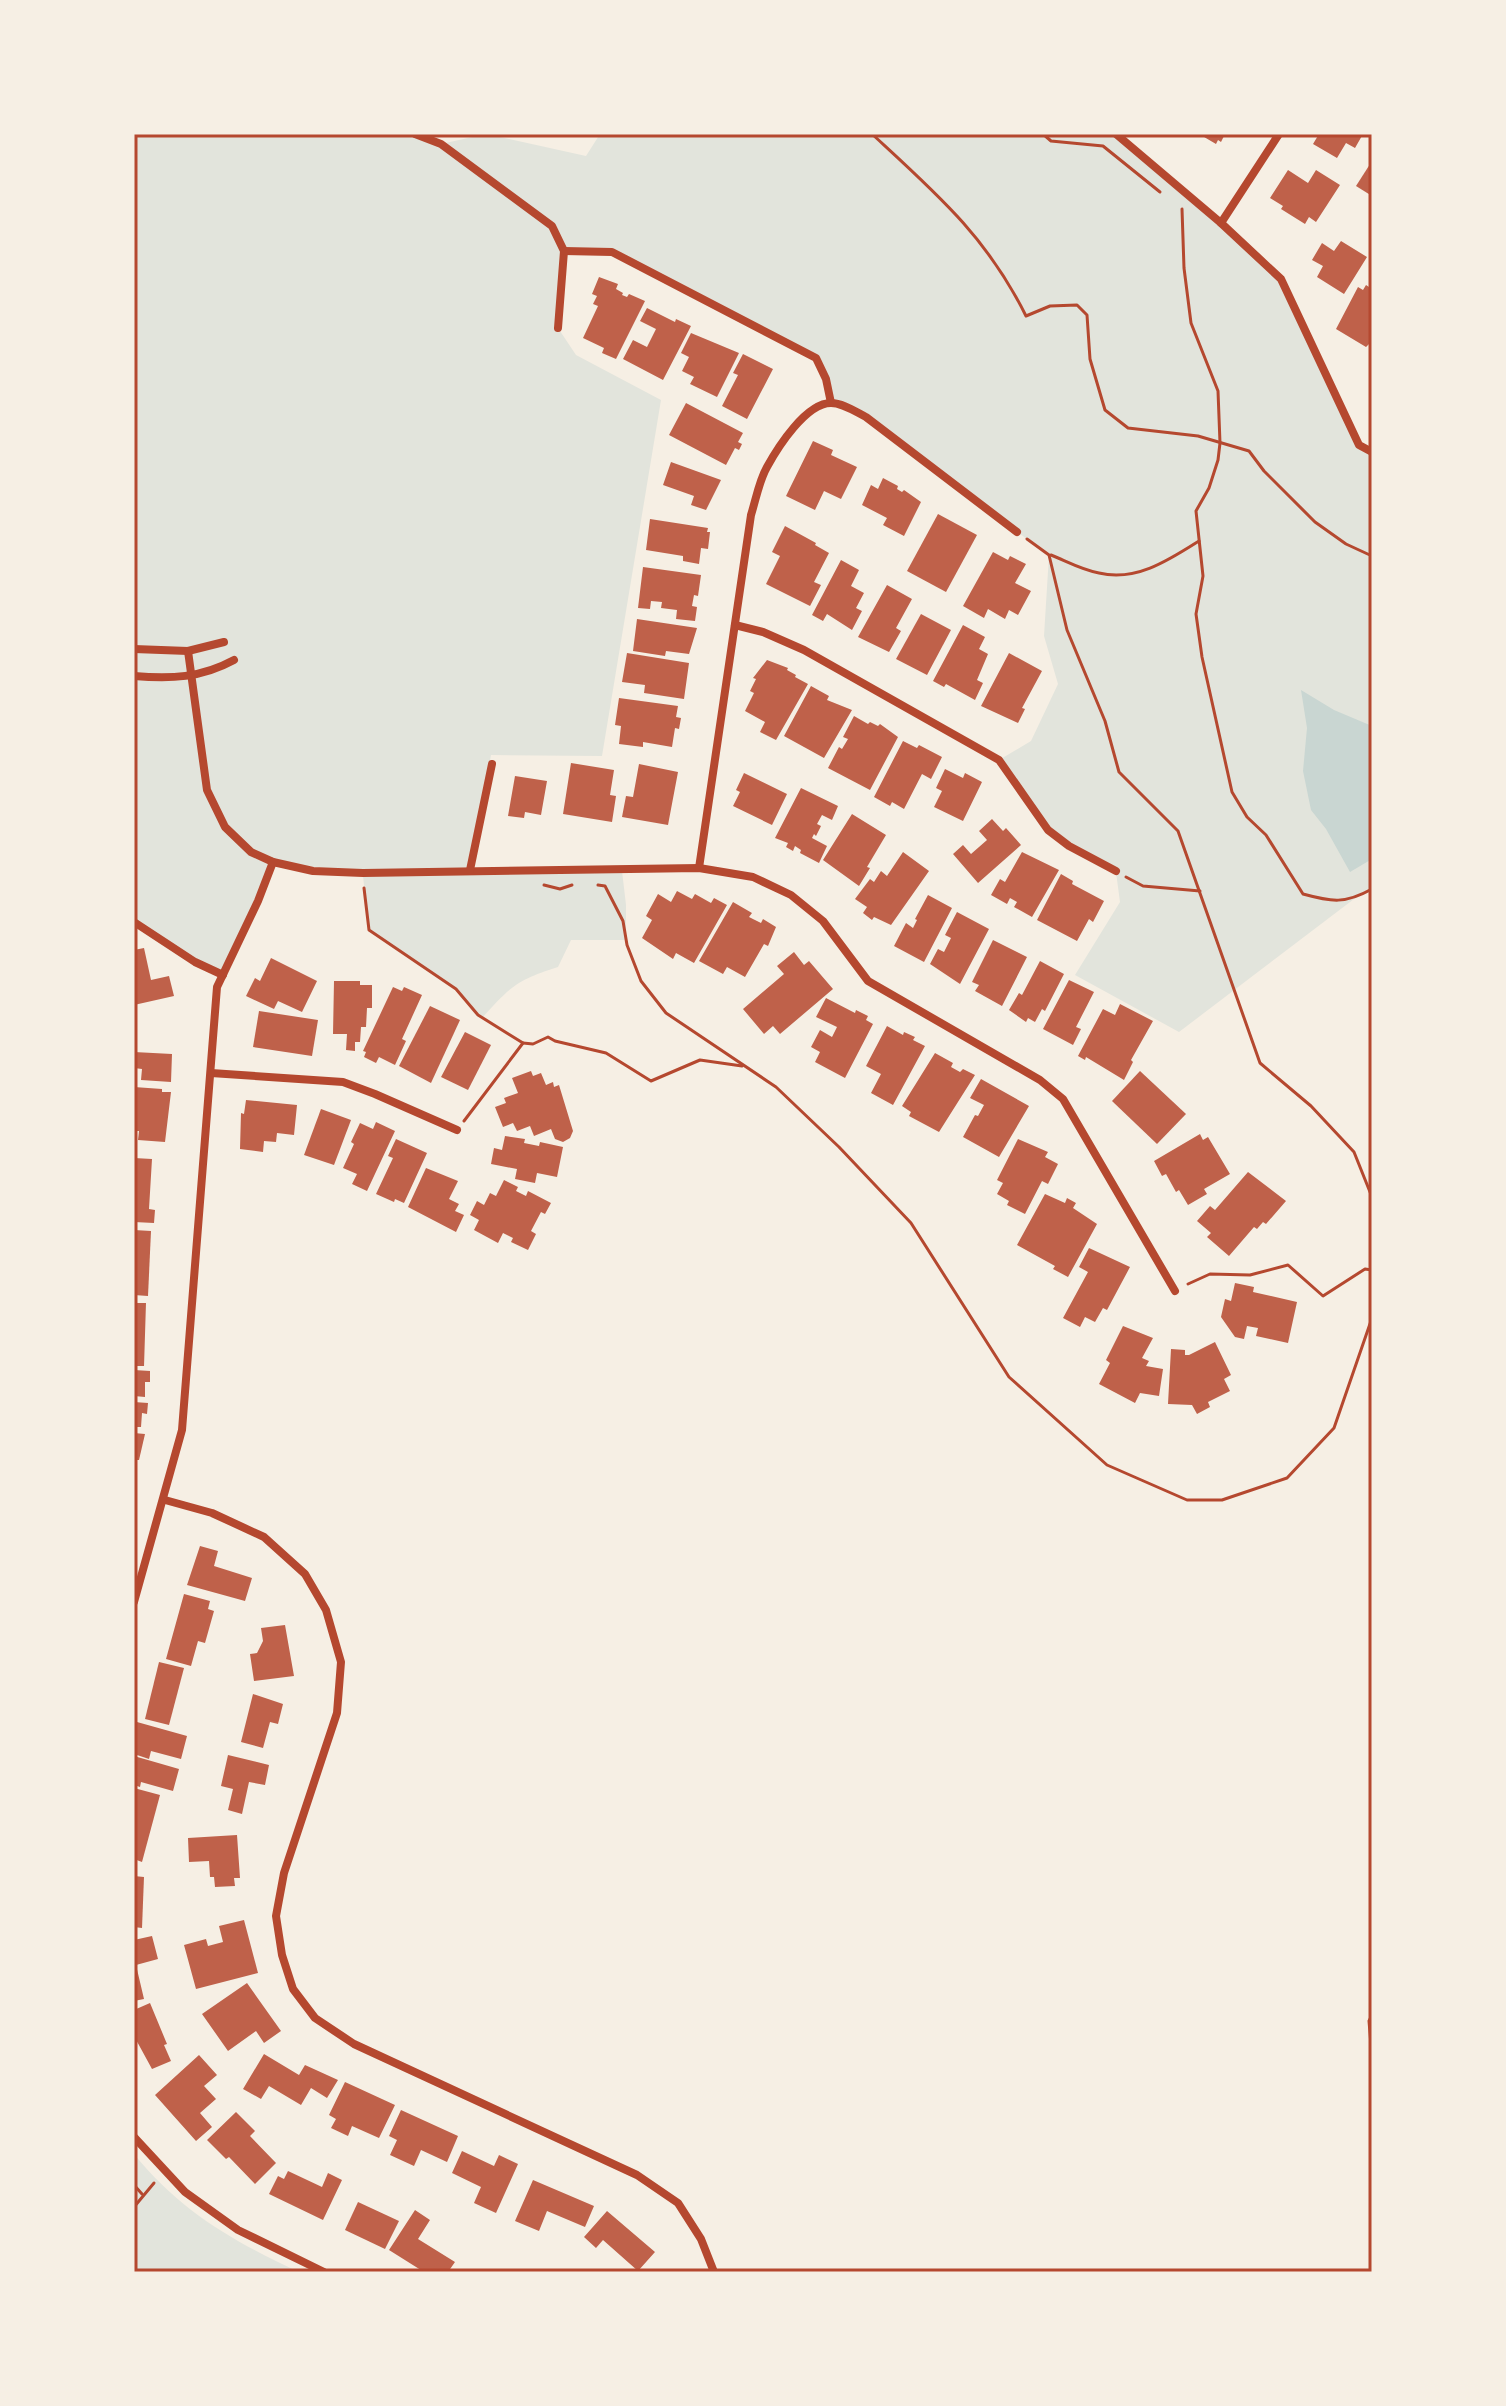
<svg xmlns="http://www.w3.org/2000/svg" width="1506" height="2406" font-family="'PT Sans Narrow',sans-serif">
	<rect width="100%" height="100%" fill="#f6efe4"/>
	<g fill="#e2e4dc">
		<path d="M134 134H415L441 144 486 134 586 156 600 134H1116L1281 279 1359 445 1372 452V889L1354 899 1179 1032 1075 975 1120 902 1116 872 1048 830 999 760 1031 741 1058 684 1044 636 1049 555 846 407 831 403 816 358 612 252 564 251 558 328 576 355 661 400 602 756 491 755 470 870 363 873 273 862 223 975 134 922Z"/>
		<path d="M622 871 626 905V940H571L558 967C517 980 511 986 482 1018L456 989 369 930 363 876Z"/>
		<path d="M134 2154C181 2212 233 2241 299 2272H134Z"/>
	</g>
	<path fill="#c9d6d2" d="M1301 690 1334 710 1372 726V859L1350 872 1326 829 1311 810 1303 771 1307 728Z"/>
	<g fill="#bf614a">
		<path d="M1199 134H1225L1221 142 1218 140 1216 144Z"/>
		<path d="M1319 134H1363L1355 148 1346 143 1337 158 1313 144Z"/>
		<path d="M1372 161V196L1356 186Z"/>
		<path d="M1288 170 1308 183 1316 170 1340 185 1316 222 1309 217 1305 224 1281 209 1283 206 1270 198Z"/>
		<path d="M1341 241 1367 257 1344 294 1317 277 1323 266 1312 260 1322 243 1334 251Z"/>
		<path d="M599 277 618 284 616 289 623 293 622 295 627 297 629 294 645 301 616 359 602 353 604 348 583 338 598 306 593 304 597 296 592 294Z"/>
		<path d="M1366 285 1372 289V341L1366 347 1336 329 1358 287 1363 290Z"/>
		<path d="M647 308 675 322 676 319 691 326 663 380 623 359 633 340 647 347 656 329 640 321Z"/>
		<path d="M691 333 739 353 717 397 690 384 694 377 682 371 689 357 681 353Z"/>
		<path d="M743 354 773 369 747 419 722 406 738 375 733 373Z"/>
		<path d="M686 403 743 433 738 442 742 444 739 450 735 448 726 465 669 435Z"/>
		<path d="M813 441 833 450 831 455 857 467 841 499 824 491 815 510 786 496Z"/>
		<path d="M671 462 721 480 706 510 691 505 694 496 663 485Z"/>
		<path d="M883 478 898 486 897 489 902 492 904 490 921 502 904 536 883 525 887 518 862 505 871 485 878 489Z"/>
		<path d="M938 514 977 535 946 592 907 571Z"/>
		<path d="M650 519 708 528 707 532H710L708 549 701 548 699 564 683 561V556L646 550Z"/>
		<path d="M785 526 816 543 815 545 829 553 814 582 821 585 810 606 766 584 780 556 772 552Z"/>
		<path d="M993 552 1008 560 1010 556 1026 564 1015 583 1031 591 1018 615 1009 610 1005 619 988 609 984 618 963 606Z"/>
		<path d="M841 560 859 570 851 586 864 593 856 608 862 611 852 630 827 614 823 621 812 615Z"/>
		<path d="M643 567 701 575 698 596 694 595 692 606 697 607 695 621 676 619 677 610 661 608 662 602 651 601 650 609 638 608Z"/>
		<path d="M887 585 912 599 896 628 901 631 889 652 858 637Z"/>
		<path d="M921 614 951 630 927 675 896 659Z"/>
		<path d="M637 619 697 628 689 654 666 651 665 656 633 651Z"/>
		<path d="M963 625 985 637 979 649 988 654 977 680 983 683 975 700 946 684 944 687 933 681Z"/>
		<path d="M627 653 689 663 684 699 644 693 645 685 622 682Z"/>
		<path d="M1009 653 1042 671 1022 708 1025 709 1018 723 981 706Z"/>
		<path d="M767 660 788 668 787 670 796 675 795 677 808 684 776 740 760 732 765 722 745 711 754 693 750 691 756 679 753 678Z"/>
		<path d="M811 686 829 696 827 700 852 710 824 758 784 736Z"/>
		<path d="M619 698 678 706 676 717 681 718 679 729 675 728 672 747 643 742V747L619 744 621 726 615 725Z"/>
		<path d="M854 716 868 724 870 722 878 726 880 724 898 737 870 790 828 768 839 747 842 749 848 739 843 737Z"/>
		<path d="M903 741 917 748 919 745 942 757 931 779 922 774 904 809 892 802 890 806 874 797Z"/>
		<path d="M571 763 614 770 610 795 616 796 612 822 563 814Z"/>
		<path d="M639 764 678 772 668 825 622 817 626 796 633 797Z"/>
		<path d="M945 769 963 778 965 773 982 782 963 821 934 807 942 791 936 788Z"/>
		<path d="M744 773 787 794 772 825 733 806 740 792 736 790Z"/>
		<path d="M515 776 547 781 541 815 525 812 524 818 508 816Z"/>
		<path d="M801 788 838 806 832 820 822 815 817 824 821 826 816 836 814 834 812 838 827 846 819 863 800 853 801 850 795 846 793 851 786 847 788 843 775 838Z"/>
		<path d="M852 814 886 835 867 867 870 868 859 886 823 860Z"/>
		<path d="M992 819 1003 831 1006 828 1021 845 978 883 953 854 963 845 971 854 987 840 979 831Z"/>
		<path d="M903 852 929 871 891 925 874 917 872 920 863 913 867 907 855 899 870 879 874 882 881 871 887 876Z"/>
		<path d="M1022 852 1059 870 1032 917 1014 907 1017 902 1010 898 1007 904 991 895 1000 879 1005 882Z"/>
		<path d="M1061 874 1073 881 1072 884 1104 901 1093 922 1089 919 1077 941 1037 920Z"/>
		<path d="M677 891 692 899 695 894 711 903 714 898 727 905 694 963 676 953 673 959 642 938 652 920 646 916 658 894 671 902Z"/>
		<path d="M928 895 952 908 924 962 894 946 906 923 913 928 917 920 915 919Z"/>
		<path d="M733 902 752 913 749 917 761 923 763 919 776 927 768 946 764 944 745 977 727 967 723 974 699 961Z"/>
		<path d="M957 912 989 929 960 984 930 964 938 949 944 952 951 938 945 935Z"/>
		<path d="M993 940 1027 957 1002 1006 975 991 979 985 972 982Z"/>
		<path d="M144 948 151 980 169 976 174 996 134 1005V950Z"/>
		<path d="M794 952 804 965 809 961 833 989 780 1034 773 1026 764 1034 743 1009 784 974 777 966Z"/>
		<path d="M271 958 317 981 302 1012 278 1001 274 1009 246 996 255 978 260 981Z"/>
		<path d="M1040 961 1064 974 1045 1011 1042 1009 1035 1022 1028 1018 1026 1022 1009 1010 1019 993 1022 995Z"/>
		<path d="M1069 980 1094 992 1076 1027 1081 1029 1073 1045 1043 1029Z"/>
		<path d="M334 981H360V985H372V1008H367L366 1027H361L360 1042H355V1051L346 1050 347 1034H333Z"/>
		<path d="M393 987 402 991 404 987 422 995 402 1039 406 1041 395 1065 379 1057 376 1063 364 1057 366 1052 363 1051Z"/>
		<path d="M826 998 855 1013 856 1010 868 1016 866 1020 873 1024 845 1078 815 1062 820 1052 811 1047 820 1030 832 1037 837 1027 816 1017Z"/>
		<path d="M1120 1004 1153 1021 1131 1060 1133 1062 1124 1080 1086 1057 1085 1060 1078 1056 1103 1009 1115 1015Z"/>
		<path d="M430 1006 460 1020 431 1083 399 1066Z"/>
		<path d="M259 1011 318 1020 312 1056 253 1047Z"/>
		<path d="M887 1026 903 1035 904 1032 915 1037 913 1040 925 1046 893 1105 871 1093 881 1074 866 1066Z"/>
		<path d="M465 1032 491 1045 468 1090 441 1077Z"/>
		<path d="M134 1052 172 1054 171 1082 141 1080 142 1069 134 1068Z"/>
		<path d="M935 1053 953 1063 951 1067 960 1072 963 1069 975 1075 939 1132 909 1116 911 1112 902 1106Z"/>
		<path d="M531 1071 533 1076 541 1073 546 1085 553 1082 554 1087 559 1085 573 1131 570 1138 563 1142 555 1139 551 1129 534 1136 530 1126 517 1131 513 1123 503 1127 495 1107 506 1103 504 1098 518 1093 512 1078Z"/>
		<path d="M1140 1071 1186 1114 1157 1144 1112 1101Z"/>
		<path d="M981 1079 1029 1106 999 1157 963 1137 975 1115 978 1116 984 1105 970 1098Z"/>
		<path d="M134 1087 162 1089V1092H171L165 1142 138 1140 139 1131H134Z"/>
		<path d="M246 1100 297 1105 294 1135 277 1133 276 1142 264 1141 263 1152 240 1149 241 1113 244 1114Z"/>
		<path d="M321 1109 351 1120 334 1165 304 1155Z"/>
		<path d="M376 1122 395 1131 367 1191 352 1184 357 1174 343 1168 354 1144 351 1142 360 1123 373 1129Z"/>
		<path d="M1200 1134 1203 1140 1208 1137 1230 1174 1204 1189 1207 1194 1188 1205 1179 1190 1176 1192 1166 1174 1162 1176 1154 1161Z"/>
		<path d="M505 1136 525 1139 524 1143 539 1146 540 1142 563 1147 557 1177 537 1173 535 1183 515 1179 517 1169 491 1164 494 1148 502 1150Z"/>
		<path d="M396 1139 427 1153 404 1203 395 1199 394 1202 376 1194 393 1158 388 1156Z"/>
		<path d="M1018 1139 1048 1152 1045 1157 1058 1164 1048 1184 1042 1181 1025 1214 1007 1205 1009 1201 997 1194 1003 1183 997 1180Z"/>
		<path d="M134 1158 152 1159 149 1209 155 1210 154 1223 134 1222Z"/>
		<path d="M426 1168 458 1181 449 1199 459 1204 455 1211 464 1215 456 1232 408 1207Z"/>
		<path d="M1248 1172 1286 1201 1266 1224 1263 1222 1257 1229 1254 1227 1229 1256 1207 1237 1211 1233 1197 1221 1210 1206 1215 1210Z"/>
		<path d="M504 1180 518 1187 516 1191 526 1196 528 1191 551 1203 545 1214 541 1212 531 1231 536 1234 528 1250 511 1242 513 1238 503 1233 498 1243 474 1230 479 1220 470 1215 477 1201 484 1205 490 1193 496 1196Z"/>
		<path d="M1045 1194 1065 1203 1067 1198 1076 1203 1073 1208 1097 1224 1068 1277 1053 1269 1055 1266 1017 1245Z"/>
		<path d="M134 1230 151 1231 148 1296 134 1295Z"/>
		<path d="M1089 1248 1130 1267 1107 1310 1103 1308 1095 1322 1085 1317 1080 1327 1063 1318 1088 1272 1079 1267Z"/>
		<path d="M1235 1283 1254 1287 1253 1292 1297 1302 1288 1343 1256 1336 1258 1328 1247 1326 1244 1339 1235 1337 1221 1317 1225 1299 1231 1301Z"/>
		<path d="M134 1303H146L144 1366H134Z"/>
		<path d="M1123 1326 1153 1338 1142 1358 1149 1361 1146 1366 1163 1369 1159 1396 1140 1393 1135 1403 1099 1384 1110 1363 1106 1360Z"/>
		<path d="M1215 1342 1231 1375 1224 1379 1230 1391 1208 1402 1210 1407 1197 1414 1192 1405 1168 1404 1171 1349 1185 1350V1355H1189Z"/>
		<path d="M134 1370 150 1371V1382H145V1397L134 1396Z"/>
		<path d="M134 1402 148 1403 147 1414 142 1413 141 1427H134Z"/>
		<path d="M134 1433 145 1434 139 1460H134Z"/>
		<path d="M200 1546 218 1551 214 1566 252 1578 245 1601 187 1585Z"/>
		<path d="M184 1594 210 1601 208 1609 214 1611 205 1643 198 1641 191 1666 166 1659Z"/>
		<path d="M285 1625 294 1676 254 1681 250 1654 257 1653 263 1641 261 1628Z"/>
		<path d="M159 1662 184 1668 169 1725 145 1719Z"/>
		<path d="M253 1694 283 1704 278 1724 270 1722 263 1748 241 1742Z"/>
		<path d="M137 1722 187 1736 181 1759 151 1751 149 1759 134 1754Z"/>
		<path d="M228 1755 269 1765 265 1785 249 1782 242 1814 228 1810 233 1789 221 1786Z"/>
		<path d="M134 1756 179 1769 173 1791 141 1782 140 1787 134 1785Z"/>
		<path d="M134 1788 160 1795 142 1862 134 1859Z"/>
		<path d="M237 1835 240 1878H234L235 1886 215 1887 214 1877H210L209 1861 189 1862 188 1838Z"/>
		<path d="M134 1876 144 1877 142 1928 134 1927Z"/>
		<path d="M244 1920 258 1973 196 1989 184 1945 206 1939 208 1946 223 1942 219 1926Z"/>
		<path d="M152 1936 158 1959 136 1965 144 1999 134 2001V1940Z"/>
		<path d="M247 1983 281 2031 264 2043 256 2031 228 2051 202 2014Z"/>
		<path d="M150 2003 167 2044 164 2045 171 2061 152 2069 134 2036V2010Z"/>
		<path d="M264 2054 299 2075 305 2065 338 2080 327 2098 311 2088 301 2105 269 2086 261 2099 243 2089Z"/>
		<path d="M199 2055 217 2075 204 2086 216 2099 200 2113 212 2127 196 2141 155 2095Z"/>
		<path d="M345 2082 395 2105 379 2138 352 2126 348 2136 331 2128 336 2119 329 2115Z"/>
		<path d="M401 2110 458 2136 447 2162 421 2150 414 2166 390 2155 397 2140 389 2136Z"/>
		<path d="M236 2112 255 2131 250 2136 276 2163 255 2184 229 2157 226 2159 207 2140Z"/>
		<path d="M462 2151 494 2166 499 2155 518 2164 496 2213 474 2203 481 2187 452 2173Z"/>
		<path d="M288 2171 322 2187 328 2173 342 2180 323 2220 269 2194 278 2176 284 2179Z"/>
		<path d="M533 2180 594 2206 585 2227 547 2211 539 2231 515 2221Z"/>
		<path d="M358 2202 399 2221 385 2249 345 2230Z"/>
		<path d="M415 2210 430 2220 418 2239 455 2262 448 2272H434L428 2269 424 2272 389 2250Z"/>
		<path d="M607 2211 655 2252 638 2271 603 2240 596 2248 584 2237Z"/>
	</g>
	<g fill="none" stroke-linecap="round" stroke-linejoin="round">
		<g stroke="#b5482f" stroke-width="3">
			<path d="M872 134C936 193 987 237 1026 316L1050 306 1077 305 1087 315 1090 359 1105 410 1128 428 1198 436 1249 451 1264 471 1315 522 1346 544 1372 556"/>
			<path d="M1043 134 1051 141 1103 146 1160 192"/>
			<path d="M1182 209 1184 268 1191 323 1218 391 1220 443 1218 460 1209 488 1196 511 1203 576 1196 614 1202 657 1232 792 1247 817 1266 835 1303 894C1332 902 1345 904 1372 889"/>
			<path d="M1027 539 1049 555 1067 630 1105 721 1119 772 1178 831 1260 1063 1311 1106 1354 1152 1372 1197"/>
			<path d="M1051 555C1066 561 1082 570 1099 573 1136 582 1169 560 1199 541"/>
			<path d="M1126 877 1143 886 1200 891"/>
			<path d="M544 885 560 889 572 885"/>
			<path d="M598 885 605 886 623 921 627 945 641 981 666 1013 776 1087 839 1147 911 1223 1009 1377 1107 1465 1187 1500H1222L1287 1478 1334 1428 1372 1318"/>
			<path d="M364 888 369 930 456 989 478 1015 523 1043 464 1121"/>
			<path d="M523 1043 533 1044 548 1037 555 1041 606 1053 651 1081 700 1060 742 1066"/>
			<path d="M1188 1284 1210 1274 1250 1275 1288 1265 1323 1296 1365 1269 1372 1270"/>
			<path d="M1372 2015 1369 2021 1372 2057"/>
			<path d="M134 2185 142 2194"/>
			<path d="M134 2207 154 2183"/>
		</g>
		<g stroke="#b5482f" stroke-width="8">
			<path d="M415 134 441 144 552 226 564 251 558 328"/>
			<path d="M1116 134 1221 223 1281 279 1359 445 1372 452"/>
			<path d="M1221 223 1279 134"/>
			<path d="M564 251 612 252 816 358 826 379 831 403"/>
			<path d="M735 625 763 632 804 650 999 760 1048 830 1069 846 1116 871"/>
			<path d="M134 649 188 651 224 642"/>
			<path d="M188 651 207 790 225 827 251 852 273 862 313 871 363 873 699 868 753 877 791 895 823 921 868 981 1040 1080 1063 1099 1175 1291"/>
			<path d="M134 676C171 679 201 678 234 660"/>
			<path d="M699 868 751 515C756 499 759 481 767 467 778 447 806 403 831 403 843 403 856 412 866 417L1017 532"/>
			<path d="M470 870 492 764"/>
			<path d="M134 922 195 962 223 975"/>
			<path d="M211 1073 343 1082 375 1094 457 1130"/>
			<path d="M165 1500 212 1513 264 1537 305 1574 326 1610 341 1662 337 1713 284 1873 276 1916 282 1955 293 1989 315 2018 354 2044 637 2175 678 2203 701 2239 714 2272"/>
			<path d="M134 1602 182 1430 217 987 258 901 273 862"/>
			<path d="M134 2137 185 2192 238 2230 324 2272"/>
		</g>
	</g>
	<rect width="1506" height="2406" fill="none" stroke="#f6efe4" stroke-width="272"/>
	<rect x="136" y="136" width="1234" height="2134" fill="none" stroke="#b5482f" stroke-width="3"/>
</svg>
